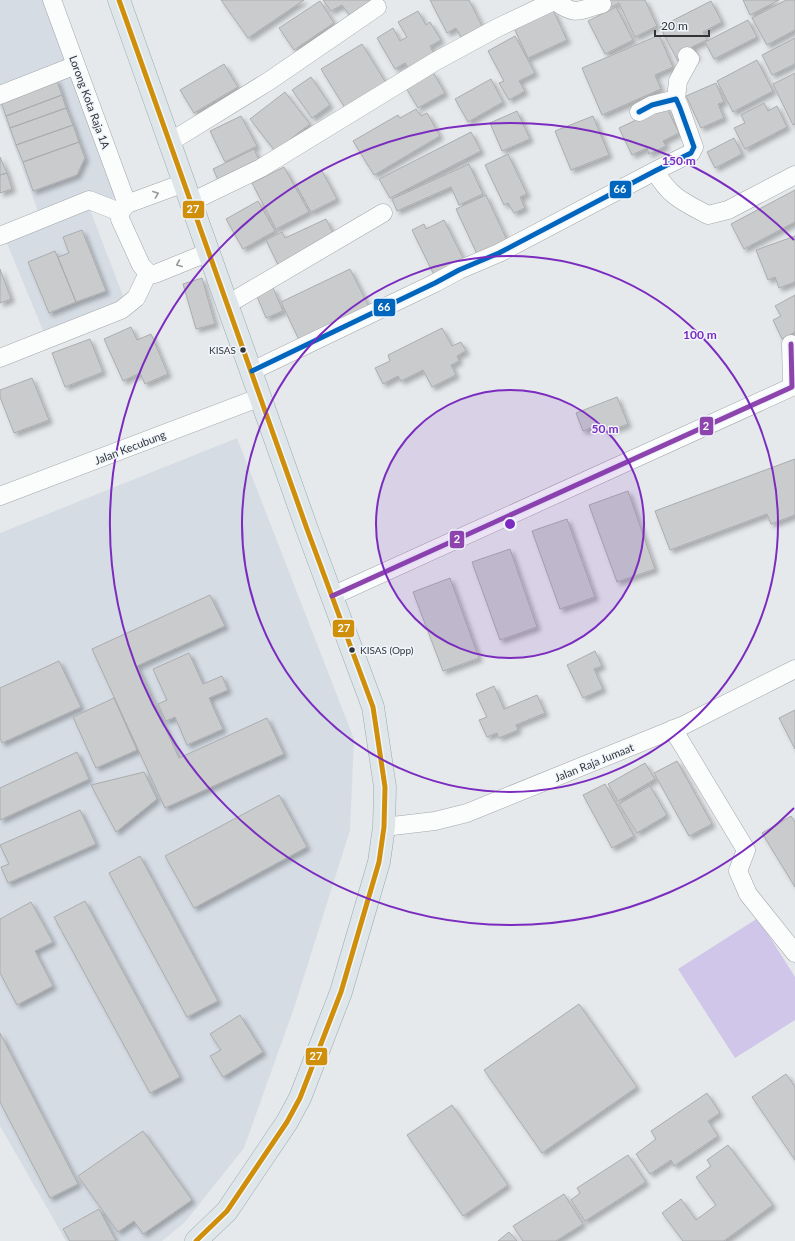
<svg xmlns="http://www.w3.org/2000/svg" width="795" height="1241" font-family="Lato,sans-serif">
	<defs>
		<filter id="shadow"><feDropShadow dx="3.5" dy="3.5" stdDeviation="2" flood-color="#0004"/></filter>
	</defs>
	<rect width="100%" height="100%" fill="#e6e9ec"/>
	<!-- built -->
	<path fill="#d5dce4" d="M0 0H44L117 197 89 207 125 301 44 333 6 241 43 225 0 107Z
		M237 438 354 739 350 830 295 1005 244 1148 185 1222 162 1241H66L0 1126V533Z"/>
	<!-- green -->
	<path fill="#cfc6ea" d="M758 918 795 977V1020L735 1058 678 969Z"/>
	<!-- building -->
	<path fill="#c9cbcd" stroke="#abacae" filter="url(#shadow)" d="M221 0H304L248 38Z
		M323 0H374L350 16 342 5 331 11Z
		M430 0H469L482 26 461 37 456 28 447 33Z
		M605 0H645L657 26 635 37 619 3 609 8Z
		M743 0H779L750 15Z
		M786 0H795V30L767 45 752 18Z
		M320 1 334 23 294 50 279 28Z
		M711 1 722 22 703 32 707 40 692 47 697 56 680 65 660 27Z
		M616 7 633 40 605 54 588 21Z
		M553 10 567 40 528 58 514 28Z
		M418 11 426 25 430 22 441 40 430 46 434 54 409 69 405 63 395 69 377 38 393 28 400 41 407 37 398 22Z
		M748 20 757 37 714 59 705 42Z
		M659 35 673 67 655 75 661 89 602 115 582 68Z
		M515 36 535 73 519 81 525 91 509 100 499 83 504 81 488 51Z
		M795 38V64L772 75 762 55Z
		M362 44 386 83 345 108 321 69Z
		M757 60 773 91 733 112 717 81Z
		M224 64 238 87 194 113 180 90Z
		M433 72 445 93 418 108 406 88Z
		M795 73V124L793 125 773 84Z
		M311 77 330 105 312 118 292 90Z
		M56 79 62 95 6 116 0 99Z
		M491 79 503 102 468 122 455 99Z
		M716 83 724 102 718 104 724 118 701 128 686 96Z
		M285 92 310 124 275 151 250 119Z
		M62 95 66 108 10 128 6 116Z
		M764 103 768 111 777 106 787 127 745 149 734 128 745 123 741 115Z
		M666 106 679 133 663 141 666 146 649 154 647 148 632 155 619 128Z
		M66 108 73 125 16 145 10 128Z
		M416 109 421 116 427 113 440 136 374 175 353 141 398 115 400 118Z
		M517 111 530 139 502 151 490 123Z
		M241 116 257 146 225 162 210 131Z
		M593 116 609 155 571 170 555 131Z
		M73 125 79 142 23 162 16 145Z
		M471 132 481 151 390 198 379 179Z
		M734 138 742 154 715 168 707 152Z
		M79 142 85 158 77 175 33 191 23 162Z
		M254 149 261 164 220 184 213 169Z
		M508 154 527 194 520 197 525 208 514 213 508 203 504 205 485 165Z
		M0 157 7 173 0 175Z
		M469 164 483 194 459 205 451 187 397 211 392 199Z
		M284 167 309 212 276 229 252 183Z
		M322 171 337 199 311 212 296 185Z
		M7 173 12 189 0 193V175Z
		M795 190V222L744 249 731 224Z
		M486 195 507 240 477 254 456 209Z
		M258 201 275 231 243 249 226 219Z
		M326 219 335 237 280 269 266 240 282 232 285 238Z
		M444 220 465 262 435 277 412 230 424 224 426 229Z
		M82 230 106 291 76 302 58 257 69 253 63 237Z
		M795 236V282L779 288 775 277 768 280 756 250Z
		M55 251 76 302 49 313 28 262Z
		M0 269 11 299 0 303Z
		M350 269 371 311 301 344 281 302Z
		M202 278 215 324 196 329 183 284Z
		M273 288 283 311 266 318 256 294Z
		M795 295V332L782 339 773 320 781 316 775 306Z
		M131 327 137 340 151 334 168 374 145 384 140 373 123 381 104 339Z
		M442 328 452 346 461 342 466 351 457 356 459 361 451 365 456 375 432 387 423 370 401 381 398 376 383 384 375 368 390 361 388 355Z
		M90 339 103 372 65 387 52 353Z
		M32 378 49 420 14 433 0 397V390Z
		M617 397 628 424 607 432 603 423 583 431 576 413Z
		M795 459V515L771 524 767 514 670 550 655 511Z
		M628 491 655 569 617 582 589 505Z
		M567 519 595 597 560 609 532 531Z
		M510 549 537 627 500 640 472 562Z
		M450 578 479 658 443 671 413 592Z
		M210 595 225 626 137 666 179 758 267 718 284 754 165 808 92 649Z
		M595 651 602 666 594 669 603 689 583 698 567 665Z
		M189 653 203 684 222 676 228 690 209 698 223 729 187 745 175 717 166 721 158 704 167 700 153 669Z
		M59 661 81 707 2 743 0 738V688Z
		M494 686 504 709 537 695 545 713 516 725 518 730 499 738 497 733 487 737 479 720 487 717 476 694Z
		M114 698 137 750 96 768 73 717Z
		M795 710V749L779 718Z
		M77 752 89 779 0 820V788Z
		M677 761 712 824 689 836 654 773Z
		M645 763 655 779 618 801 608 784Z
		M144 772 157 799 116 832 91 785Z
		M605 784 634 836 612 848 583 795Z
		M650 786 667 815 637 833 619 804Z
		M279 795 307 847 194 908 165 856Z
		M80 810 96 844 8 883 1 867 9 864 0 845Z
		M791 816 795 822V887L762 833Z
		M140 856 218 1001 187 1017 109 873Z
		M85 901 180 1077 150 1093 54 917Z
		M31 902 53 942 35 951 53 986 17 1005 0 973V919Z
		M579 1004 637 1087 542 1153 484 1070Z
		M240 1015 263 1052 223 1077 210 1056 221 1050 210 1034Z
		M0 1033 78 1184 50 1198 0 1102Z
		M786 1074 795 1087V1160L752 1097Z
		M707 1093 720 1113 708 1121 718 1136 674 1166 671 1160 650 1174 636 1154 656 1139 651 1131Z
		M452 1105 508 1185 463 1216 407 1135Z
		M143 1131 192 1200 143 1234 134 1221 118 1232 78 1176Z
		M728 1145 773 1205 724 1241H683L662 1213 681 1199 696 1220 716 1205 696 1177 711 1166 707 1160Z
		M628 1155 646 1182 585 1221 571 1200 580 1193 577 1188Z
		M564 1194 583 1224 556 1241H523L513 1226Z
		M99 1209 116 1241H70L63 1229Z
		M509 1232 517 1241H498Z"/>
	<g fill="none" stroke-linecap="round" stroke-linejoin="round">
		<defs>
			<path id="minor" d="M52 0 127 204
				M555 1C577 17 578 10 602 4
				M0 95 76 65
				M676 99 678 81 690 59 687 56
				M170 142 269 81 377 7
				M655 171C669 196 683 202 708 215L728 210 795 175
				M191 202 261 168 436 61 497 28 556 0
				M120 212V219L141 265 148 273 155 274 209 252
				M120 212 127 204 184 183
				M0 236 89 200 120 212
				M228 304 383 213
				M0 358 121 310 136 298 148 273
				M252 371 435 283 459 270 499 253 655 171 691 153 694 147 680 108 676 99 652 105 639 112
				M0 496 261 397
				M332 596 792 387 791 344
				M673 729 746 850 738 871 748 894 795 953
				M384 827 435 821 467 813 684 725 795 669"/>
			<path id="major" d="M119 0 307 529 373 707 385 787 384 827 379 862 341 992 300 1098 287 1122 227 1211 196 1241"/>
		</defs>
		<!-- minor casing -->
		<use href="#minor" stroke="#a3a5a8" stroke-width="19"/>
		<!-- major casing -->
		<use href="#major" stroke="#9aa9ae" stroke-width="23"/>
		<!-- minor -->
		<use href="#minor" stroke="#fbfcfc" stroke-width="18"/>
		<!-- major -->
		<use href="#major" stroke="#dee6e9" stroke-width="22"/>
		<defs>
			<path id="bus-1" d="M119 0 307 529 373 707 385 787 384 827 379 862 341 992 300 1098 287 1122 227 1211 196 1241"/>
			<path id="bus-2" d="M252 371 435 283 459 270 499 253 655 171 691 153 694 147 680 108 676 99 652 105 639 112"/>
			<path id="bus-3" d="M332 596 792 387 791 344"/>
		</defs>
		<!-- bus-1 casing -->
		<use href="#bus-1" stroke="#f0f6fc" stroke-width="8"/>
		<!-- bus-2 casing -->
		<use href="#bus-2" stroke="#f0f6fc" stroke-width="8"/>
		<!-- bus-3 casing -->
		<use href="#bus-3" stroke="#f0f6fc" stroke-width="8"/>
		<!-- bus-1 -->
		<use href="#bus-1" stroke="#d08f0b" stroke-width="5"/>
		<!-- bus-2 -->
		<use href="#bus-2" stroke="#0065bd" stroke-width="5"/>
		<!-- bus-3 -->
		<use href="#bus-3" stroke="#8e44ad" stroke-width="5"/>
	</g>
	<!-- one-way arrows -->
	<defs><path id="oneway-chevron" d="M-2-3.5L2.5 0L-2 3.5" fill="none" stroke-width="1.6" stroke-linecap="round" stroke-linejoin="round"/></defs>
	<g stroke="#96989a">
		<use href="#oneway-chevron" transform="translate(156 194) rotate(-20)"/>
		<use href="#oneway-chevron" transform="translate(179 264) rotate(157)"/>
	</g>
	<!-- distance rings -->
	<circle cx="510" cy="524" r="134" fill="#7b2cbf" fill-opacity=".12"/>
	<g fill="none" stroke="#7b2cbf" stroke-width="2">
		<circle cx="510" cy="524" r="134"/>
		<circle cx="510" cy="524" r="268"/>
		<path d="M794 808A401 401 0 1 1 794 240"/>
	</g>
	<!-- markers -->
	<g fill="#323437" stroke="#f0f6fc" stroke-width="1.5">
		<circle cx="243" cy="350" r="3.5"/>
		<circle cx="352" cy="650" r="3.5"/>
	</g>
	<g text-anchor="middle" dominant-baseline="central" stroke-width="3" stroke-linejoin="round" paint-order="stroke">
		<!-- bus labels -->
		<g font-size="10" fill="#323437" stroke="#f0f6fc" text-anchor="end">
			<text x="236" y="350">KISAS</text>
			<text x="360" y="650" text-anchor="start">KISAS (Opp)</text>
		</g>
		<!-- street labels -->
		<g font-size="11" fill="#323437" stroke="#f0f6fc">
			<text transform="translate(90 102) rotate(70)">Lorong Kota Raja 1A</text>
			<text transform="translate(130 447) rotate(-21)">Jalan Kecubung</text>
			<text transform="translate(594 762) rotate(-22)">Jalan Raja Jumaat</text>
		</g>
	</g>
	<circle cx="510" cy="524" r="6" fill="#7b2cbf" stroke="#f0f6fc" stroke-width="2"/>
	<g font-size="12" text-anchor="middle" font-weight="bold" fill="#7b2cbf" stroke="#f0f6fc" stroke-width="3" stroke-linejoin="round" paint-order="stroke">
		<text x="679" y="165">150 m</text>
		<text x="700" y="339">100 m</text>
		<text x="605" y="433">50 m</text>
	</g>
	<g stroke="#f0f6fc" stroke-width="1.5">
		<rect x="609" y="180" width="23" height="19" rx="4" fill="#0065bd"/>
		<rect x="182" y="200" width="23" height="19" rx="4" fill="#d08f0b"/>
		<rect x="373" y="298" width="23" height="19" rx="4" fill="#0065bd"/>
		<rect x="699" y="416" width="15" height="20" rx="4" fill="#8e44ad"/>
		<rect x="449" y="530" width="16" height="19" rx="4" fill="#8e44ad"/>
		<rect x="332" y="619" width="23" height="19" rx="4" fill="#d08f0b"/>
		<rect x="305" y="1047" width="23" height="19" rx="4" fill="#d08f0b"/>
	</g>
	<g font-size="11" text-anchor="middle" font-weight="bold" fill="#fff">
		<text x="620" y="193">66</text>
		<text x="193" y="213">27</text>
		<text x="384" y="311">66</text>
		<text x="706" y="430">2</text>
		<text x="457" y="543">2</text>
		<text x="344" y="632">27</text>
		<text x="316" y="1060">27</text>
	</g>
	<!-- scale -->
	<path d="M655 30v6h54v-6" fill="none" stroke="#323437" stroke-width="2"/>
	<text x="661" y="30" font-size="12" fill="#323437" stroke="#f0f6fc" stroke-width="3" paint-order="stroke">20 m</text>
</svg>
